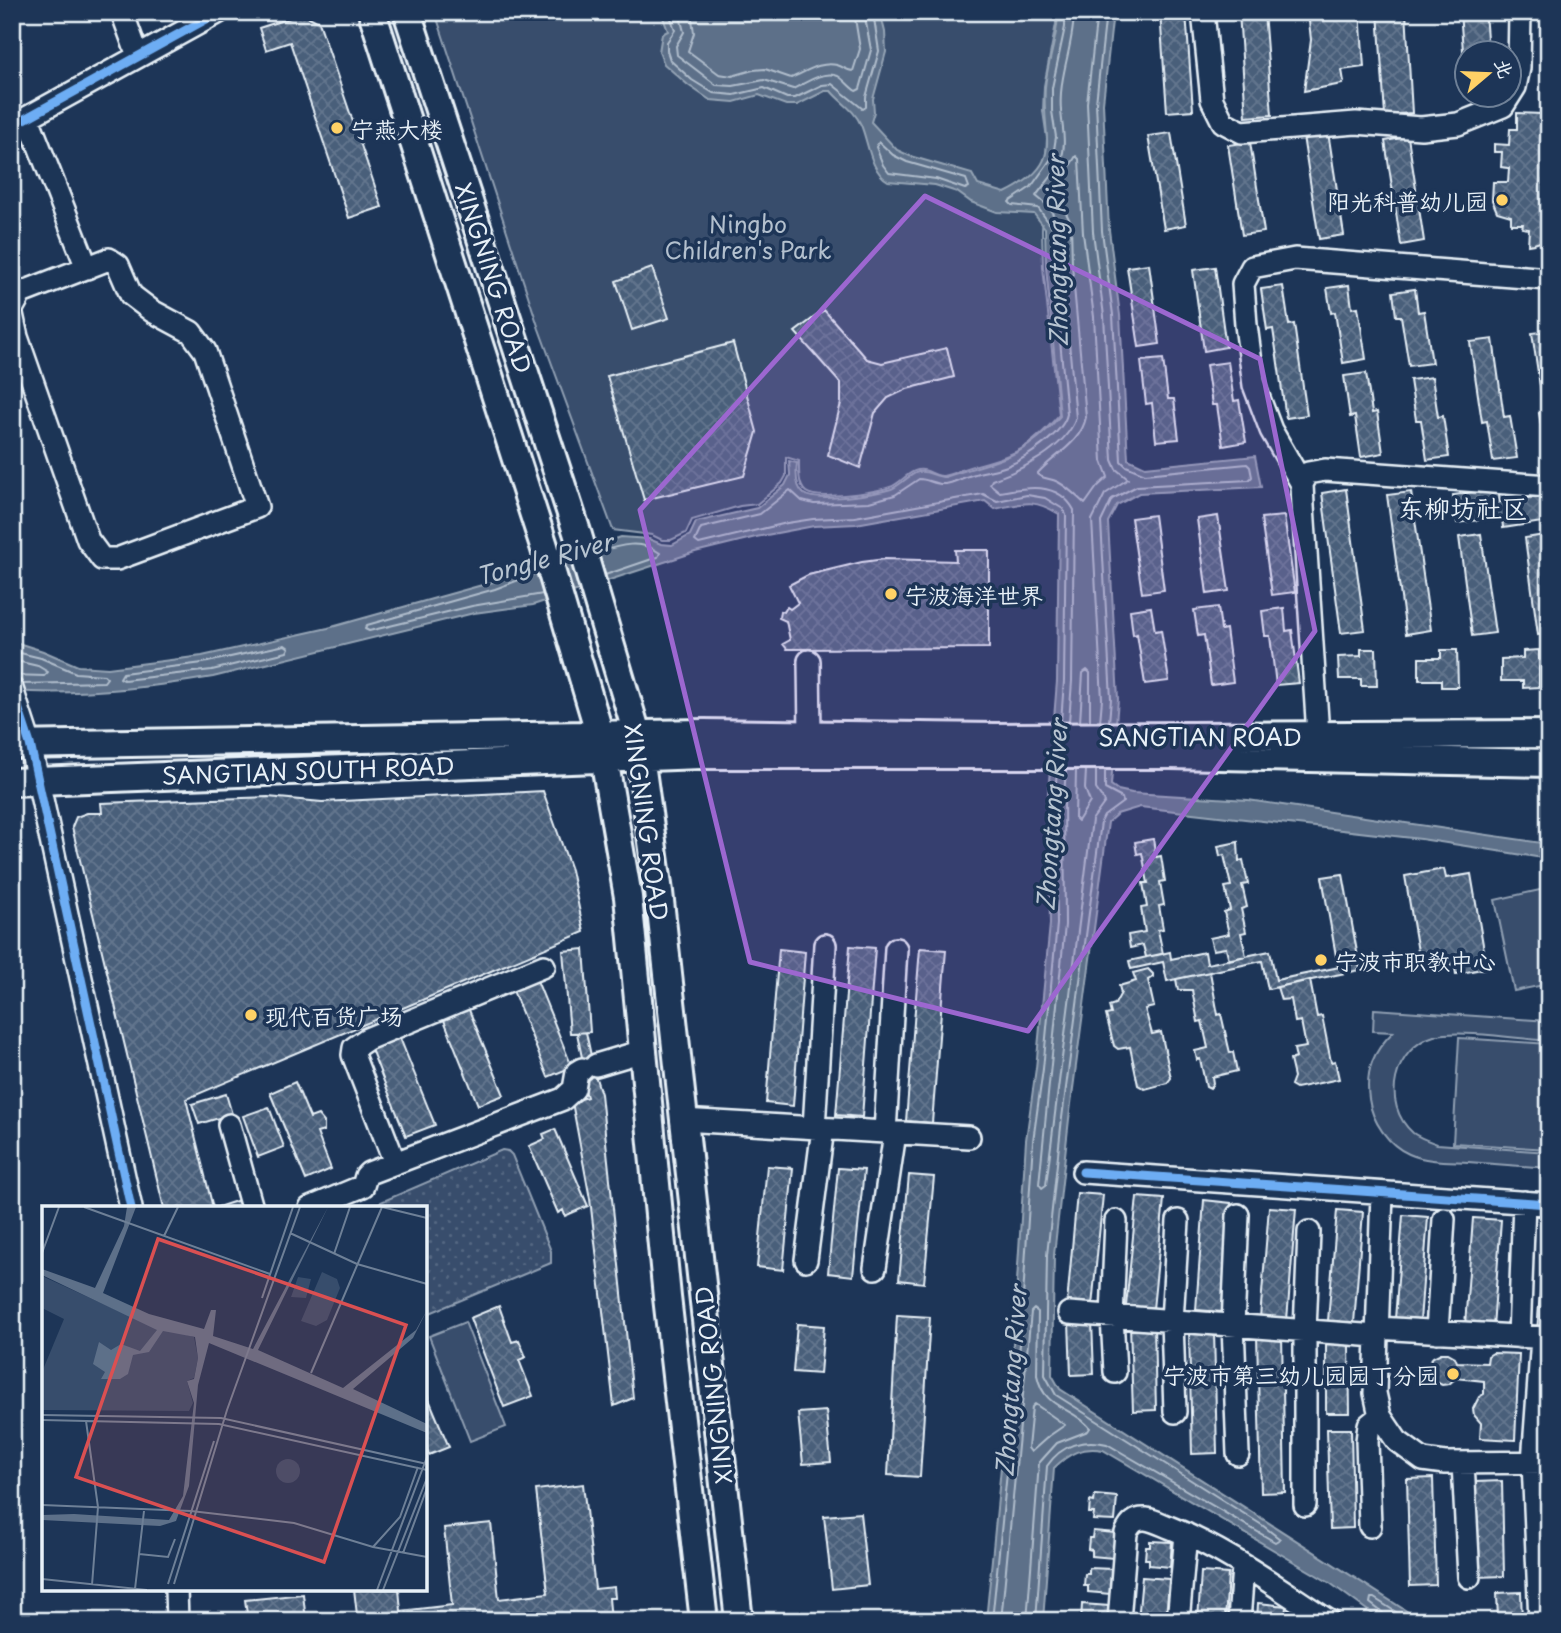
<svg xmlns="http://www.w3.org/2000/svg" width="1561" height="1633" font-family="'Playpen Sans','LXGW WenKai TC',sans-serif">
	<defs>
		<pattern id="grass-dots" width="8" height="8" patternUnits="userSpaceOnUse" patternTransform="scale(1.75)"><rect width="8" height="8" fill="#374d6c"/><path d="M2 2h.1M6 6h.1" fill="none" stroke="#546782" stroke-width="1.8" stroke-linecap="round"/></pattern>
		<pattern id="building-cross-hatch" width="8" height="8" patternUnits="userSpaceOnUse" patternTransform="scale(1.75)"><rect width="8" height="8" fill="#495e7a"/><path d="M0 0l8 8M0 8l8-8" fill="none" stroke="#63768e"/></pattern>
	</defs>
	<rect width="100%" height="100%" fill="#1d3557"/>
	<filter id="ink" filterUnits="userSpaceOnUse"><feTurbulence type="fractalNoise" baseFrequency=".0143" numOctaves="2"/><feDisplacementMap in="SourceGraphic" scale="14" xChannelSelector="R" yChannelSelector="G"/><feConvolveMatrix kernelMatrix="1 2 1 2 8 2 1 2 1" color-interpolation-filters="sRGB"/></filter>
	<g filter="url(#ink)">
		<!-- grass -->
		<path fill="url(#grass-dots)" stroke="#909fb2" stroke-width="2" d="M502 1150 508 1151 512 1155 551 1251V1263L425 1315V1208H377L381 1202Z"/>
		<!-- green -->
		<path fill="#374d6c" stroke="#909fb2" stroke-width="2" d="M435 12H1056V24L1044 86 1043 111 1047 138 1042 230 1043 267 1059 415C1029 449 1016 455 973 466 963 468 953 475 943 476 934 477 928 468 918 470 907 472 900 484 890 487 876 492 817 501 806 492 798 486 799 470 799 461L786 457V476L782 483 757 504 740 506 692 520 686 533 671 540H662L652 535 613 530 539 329Z
			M1549 888V984L1514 991 1495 900Z
			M1374 1009 1549 1021V1041C1522 1039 1457 1029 1434 1036 1394 1048 1380 1104 1413 1133 1420 1138 1429 1141 1437 1144L1549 1152V1168C1522 1166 1495 1164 1468 1162 1448 1161 1427 1162 1409 1154 1388 1145 1372 1121 1369 1099 1365 1070 1373 1052 1393 1032L1373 1031Z
			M1459 1038 1549 1044V1149L1453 1143Z
			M465 1322 506 1427 470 1441 429 1336Z"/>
		<!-- water -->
		<path fill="#5d7089" stroke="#95a4b5" stroke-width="2" d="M661 12H880L885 32 886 52 873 99 874 112 871 122 897 150 910 156 972 174 978 185 1005 193C1067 162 1041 140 1045 87 1047 62 1058 38 1058 12H1113L1103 103 1109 230 1120 315 1128 459 1145 467 1255 456 1261 487 1139 493 1117 505 1108 522 1118 699 1111 785 1118 790 1132 793 1248 800 1549 844V859L1421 839 1140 807 1117 814 1108 822 1069 1119 1054 1255 1052 1375 1060 1389 1422 1621H1382L1330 1583 1103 1450C1083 1446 1069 1453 1054 1468L1043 1621H986L1013 1344 1026 1140 1036 1068 1050 924 1048 794 1057 681 1059 514C1033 498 1024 503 995 509L985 501 856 524 814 526 756 537 695 552 533 605 474 613 213 677C148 688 79 696 12 691V644L18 643 43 651 78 666 108 668 202 656 328 628 493 582 621 537 649 539 661 544 672 545 690 535 696 522 757 508 785 485 790 475 789 461 797 463C796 472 795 487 804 494 817 503 875 494 891 489 901 485 908 475 918 472 928 470 935 477 945 477 997 459 1021 461 1060 416L1046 267 1045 228 1034 214 997 212 971 202 957 192 935 185 888 181C870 171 868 141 861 125 854 109 841 103 831 91H825L797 105H786L759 95 734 102 710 100 688 85 664 64 659 52 662 34 668 31Z"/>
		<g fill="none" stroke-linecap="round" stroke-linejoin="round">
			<!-- shore -->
			<path stroke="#b0bdcc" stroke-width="2" d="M669 12 675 30 667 42V51L670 60 692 80 713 93 734 95 764 88 787 98H795L822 85 832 84 863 109 866 107V97L879 51 873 12
				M679 12 684 32 676 46 677 55 716 85 733 86 764 80 793 89C806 83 823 70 838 76 845 80 849 87 856 91L860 89 871 50 864 12
				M691 12 694 33 688 51 719 74 732 76 753 70 765 69 791 78C806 72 820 61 837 65 844 67 847 71 853 71L860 49 854 12
				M1097 12 1087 103 1093 232 1104 316 1112 460 1116 469 1128 479 1105 494 1092 520 1102 699 1100 722
				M1106 12 1096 103 1102 231 1113 315 1121 461 1126 466 1145 474 1247 464 1250 467 1252 477 1249 480 1137 486 1112 499 1101 522 1111 699 1109 722
				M879 142 893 155 907 162 966 179 969 187 965 189 936 179 889 173 883 165 876 147Z
				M1076 156 1079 159 1083 233 1094 317 1102 461 1108 477 1097 487 1085 504C1077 497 1069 488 1058 482 1050 478 1042 479 1037 474 1052 456 1081 444 1086 417L1072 265 1071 223 1066 213 1052 194Z
				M599 552C620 545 641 539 660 553L658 557 605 575
				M537 573 495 589 367 625 365 629 369 631 472 606 543 594
				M285 645 289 648 287 652 212 670 124 680 120 678 123 673 203 663Z
				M12 651 41 658 76 673 104 675 107 678 104 682 23 684
				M12 660 38 666 48 672 44 676 12 675
				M1061 722 1064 681 1066 515 1063 509 1045 498 1027 495 997 501 983 494 855 517 813 519 787 523 699 544 695 541 701 528 760 514 790 490 802 501 814 504 869 502 895 495 919 479C928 479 935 485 945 484 955 483 965 476 975 474 986 471 996 470 1007 466 1025 459 1063 434 1067 414L1053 266 1052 227 1038 208 1012 205 1009 202 1031 187 1053 156 1056 137 1052 111V88L1065 27V12
				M1069 722 1072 681 1074 510C1058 481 1026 487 1000 492L990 484 992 480C1020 471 1065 449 1076 418L1062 266 1060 225 1047 205 1036 196C1044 184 1056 174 1061 160 1067 143 1062 127 1061 110 1058 77 1074 45 1074 12
				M1080 722 1083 673 1087 670 1090 673V722
				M1066 770 1064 795 1065 925 1039 1184 1042 1188 1046 1185 1092 820 1105 802 1096 789V770
				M1076 770 1075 818 1078 821 1090 802 1085 789 1086 770
				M1035 1404 1065 1425 1049 1436 1031 1452 1028 1448 1032 1407Z
				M992 1621 1020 1344 1033 1141 1043 1069 1057 924 1055 794 1057 770
				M1001 1621 1031 1312 1034 1309 1038 1312 1037 1375C1044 1410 1072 1406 1090 1428L1088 1431 1057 1443 1039 1463 1027 1621
				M1036 1621 1047 1466C1061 1445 1083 1438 1107 1444L1275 1542 1280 1539 1262 1525 1056 1395 1045 1375 1047 1255 1062 1118 1101 822 1104 816 1123 802 1122 798 1105 789V770
				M1385 1621 1383 1613 1370 1603 1371 1598H1374L1410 1621"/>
		</g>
		<!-- building -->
		<path fill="url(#building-cross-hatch)" stroke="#e8f1f8" stroke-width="2" d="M299 12 319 22 382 207 349 218 290 42 266 50 259 28 290 18 288 14Z
			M1160 12H1186L1193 110 1167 112Z
			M1239 12H1264L1272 115 1246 117Z
			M1360 12 1364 67 1342 70 1344 82 1342 84 1304 91 1311 40 1308 12Z
			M1378 12H1406L1412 113 1385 115Z
			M1460 12H1485L1488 52H1466V89Z
			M1517 113 1542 114V123H1549V239L1534 244 1528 245 1529 229 1522 228 1523 224H1511V216L1497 212 1492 200 1493 182H1508L1509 168 1501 167 1502 152H1494V144L1509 145 1510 129H1517Z
			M1328 132 1344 235 1319 239 1303 136Z
			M1171 133 1186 225 1164 229 1148 136Z
			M1408 137 1424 241 1401 245 1385 141Z
			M1250 142 1264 232 1242 235 1228 145Z
			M1149 264 1160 344 1139 347 1127 267Z
			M1215 267 1226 347 1204 351 1193 270Z
			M652 268 669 318 632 330 616 281Z
			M1349 285 1352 308 1358 307 1366 359 1343 363 1335 312 1331 313 1327 288Z
			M1283 286 1289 325 1294 324 1307 415 1286 418 1273 329 1267 330 1261 289Z
			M1415 289 1418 312 1424 311 1432 363 1409 366 1401 316H1396L1393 292Z
			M824 310 867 359 882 363 947 348 954 377 907 389 888 398 875 413 860 468 828 455 841 403V384L795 332Z
			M1549 331V460L1547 461 1539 413 1544 412 1532 333Z
			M1493 339 1504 417 1510 416 1517 458 1493 461 1487 421 1482 422 1470 342Z
			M733 343 757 432 744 476 644 500 607 376Z
			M1163 359 1168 399H1174L1179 439 1156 441 1152 403 1146 404 1141 361Z
			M1228 362 1234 401 1239 400 1246 442 1223 446 1217 405H1212L1206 365Z
			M1366 373 1372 413 1377 412 1383 453 1361 457 1355 416 1350 417 1344 376Z
			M1432 377 1438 417 1443 416 1449 457 1427 460 1421 420H1416L1410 380Z
			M1346 489 1365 630 1341 633 1322 493Z
			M1498 489 1500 502 1549 495V521L1503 528 1502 517 1457 523 1453 495Z
			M1411 492 1431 630 1406 634 1387 495Z
			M1154 515 1164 590 1142 593 1131 518Z
			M1218 516 1229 591 1207 594 1197 519Z
			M1284 516 1295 592 1272 595 1261 518Z
			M1481 534 1495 633 1472 636 1459 537Z
			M1545 535 1549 564V633L1538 635 1525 538Z
			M955 550H989V648L787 649 783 644 790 640 786 621 779 618 780 611 784 612 787 607 790 609 798 603 789 585 808 575 862 562 885 559 956 561Z
			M1151 607 1155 631 1161 630 1169 681 1145 684 1137 634 1133 635 1130 610Z
			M1218 607 1221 630 1226 629 1233 682 1211 685 1204 635 1198 636 1194 610Z
			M1284 608 1286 631 1292 630 1299 683 1276 685 1270 636H1265L1262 611Z
			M1361 649H1376L1377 686H1361V679H1339L1338 657 1361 656Z
			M1441 650H1457L1458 687H1441V680H1419V658H1441Z
			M1539 650V687L1523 688V681H1501V659L1523 658V651Z
			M543 791 571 870 584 932 186 1099 213 1208H164L72 827 76 817 87 813H102L101 803 268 797 322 802Z
			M1153 839 1156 857 1161 856 1165 881 1160 882 1164 905 1159 906 1163 929 1158 930 1163 954 1146 957 1143 945 1130 948 1128 935 1145 932 1141 908 1147 907 1143 883H1148L1142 853 1137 854 1135 842Z
			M1238 842 1239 861 1243 860 1248 884 1242 885 1247 907 1241 909 1246 932 1241 933 1246 956 1229 960 1226 948 1213 950 1210 938 1229 934 1224 912 1230 910 1225 887 1231 886 1224 855 1220 856 1218 846Z
			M1444 869 1446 878 1471 874 1487 968 1456 974 1454 964 1421 969 1405 876Z
			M1343 874 1359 963 1338 967 1322 877Z
			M850 946 875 948 862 1117 836 1115Z
			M920 948 946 950 932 1123 906 1121Z
			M584 949 590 1032 570 1033 563 951Z
			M779 949 805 952 793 1106 766 1103Z
			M1270 951 1276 980 1359 963 1360 970 1268 989 1262 961 1167 981 1163 962 1131 969 1129 961 1170 952 1171 959 1205 952 1207 964Z
			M1148 969 1153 974V977L1148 980 1154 1007 1145 1009 1152 1034 1161 1032 1171 1078 1167 1083 1145 1089 1138 1085 1130 1047 1118 1049 1114 1046 1106 1015 1111 1014 1109 1006 1115 1004 1121 993 1119 986 1136 981 1133 973Z
			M1210 972 1218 1015 1221 1014 1230 1053 1233 1052 1237 1071 1212 1077 1213 1083 1210 1089 1206 1087 1200 1059 1197 1060 1195 1051 1208 1048 1202 1021 1198 1022 1192 990H1178L1176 979Z
			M534 973 572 1067 548 1077 510 983Z
			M1310 980 1317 1017 1322 1016 1331 1062 1335 1061 1339 1079 1296 1088 1291 1085 1294 1077 1290 1060 1296 1058 1294 1049 1306 1047 1301 1021 1295 1022 1291 999 1281 1000 1277 987Z
			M467 1005 504 1095 478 1105 442 1015Z
			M586 1032 595 1075 586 1077 577 1033Z
			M400 1038 435 1125 406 1136 371 1049Z
			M595 1075 601 1094 633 1398 614 1406 590 1199 572 1102 587 1097 582 1079Z
			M295 1082 310 1118 318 1115 324 1122V1131L317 1133 331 1169 306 1180 270 1093Z
			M226 1094 232 1114 199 1124 192 1104Z
			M269 1107 284 1147 258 1157 243 1116Z
			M555 1129 588 1206 565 1216 563 1210 558 1213 529 1146 545 1139 543 1134Z
			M767 1166 793 1168 783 1270 757 1267Z
			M838 1168 864 1170 853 1276 828 1273Z
			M909 1175 934 1177 924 1283 899 1280Z
			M1077 1193 1103 1195 1092 1306 1067 1304Z
			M1137 1197 1164 1199 1153 1309 1126 1306Z
			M242 1199 245 1208H218V1207Z
			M1204 1200 1231 1203 1223 1312 1196 1310Z
			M1269 1207 1296 1209 1287 1320 1260 1318Z
			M1337 1210 1363 1212 1354 1323 1328 1321Z
			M1403 1215 1428 1217 1420 1321 1395 1319Z
			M1473 1218 1501 1220 1493 1327 1465 1325Z
			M1545 1223H1549V1333L1537 1332Z
			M499 1306 512 1342 519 1340 526 1357 519 1360 533 1396 504 1407 470 1318Z
			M897 1315 930 1317 920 1477 888 1475Z
			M1092 1321 1094 1374 1071 1375 1069 1322Z
			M797 1324 824 1326 820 1374 793 1372Z
			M1154 1325 1156 1410 1133 1411 1130 1326Z
			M1189 1331H1214L1217 1453 1192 1454Z
			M1257 1336H1282L1285 1492 1261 1493Z
			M1326 1342H1349L1350 1413H1326Z
			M1441 1353H1448L1455 1357 1457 1362 1487 1363 1488 1356 1493 1353 1519 1354 1515 1440 1480 1438 1481 1423 1474 1415 1473 1409 1479 1397 1484 1394V1381L1456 1378 1449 1384 1442 1385 1432 1380 1428 1368 1429 1362 1433 1357Z
			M425 1390 449 1447 429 1455 425 1446Z
			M1549 1390V1438L1544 1437Z
			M826 1411 831 1462 803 1464 798 1413Z
			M1327 1429H1351L1353 1528 1330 1529Z
			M1433 1478 1436 1585 1410 1586 1407 1479Z
			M1544 1480H1549V1575H1547Z
			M1502 1481 1504 1576 1477 1577 1475 1482Z
			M583 1484 595 1589 614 1587 615 1598H609L611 1621H308L357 1615 354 1589H399L401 1611 452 1605 444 1528 491 1523 499 1599 548 1593 536 1490Z
			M1095 1495 1117 1497 1115 1521 1093 1520 1094 1513H1089L1090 1501 1094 1502Z
			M860 1513 868 1585 832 1589 824 1516Z
			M1093 1531 1115 1533 1113 1558 1092 1556V1550L1088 1549 1089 1538H1092Z
			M1150 1541 1172 1542 1170 1567 1149 1565V1559H1145L1146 1547H1150Z
			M1089 1568 1112 1569 1110 1594 1088 1592V1586H1084L1085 1574H1089Z
			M1201 1572 1228 1574 1225 1621H1198Z
			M1142 1577 1169 1579 1166 1621H1138Z
			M1521 1592 1522 1621H1498L1497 1593Z
			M303 1594 306 1621H248L245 1600Z
			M1258 1603 1286 1606 1285 1621H1257Z
			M1082 1604 1109 1606 1108 1621H1081Z"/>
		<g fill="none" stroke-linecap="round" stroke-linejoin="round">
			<defs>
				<path id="minor" d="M122 12 138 56
					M1203 12 1212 100 1223 122 1242 132 1356 123 1421 128 1458 124 1503 106 1515 87 1519 68 1520 12
					M28 118 87 268
					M12 126 219 12
					M12 309 21 293 109 259 118 265 131 295 152 311 191 332 205 351 257 507 117 559H102L88 540 17 337 12 314
					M1302 484 1271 430 1254 385 1246 325 1243 284 1252 267 1295 259 1549 279
					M809 661 810 735
					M12 689 30 744 131 1208
					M1318 735 1303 506 1302 484 1308 473 1325 470 1549 486
					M596 1065 643 1051
					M682 1120 969 1137
					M229 1125 252 1208
					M814 1128 825 945
					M885 1132 896 949
					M395 1163 353 1055 354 1048 367 1039 544 966
					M1083 1172 1549 1204
					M1382 1193 1375 1393 1380 1416 1397 1441 1423 1460 1445 1463 1549 1462
					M310 1208 363 1186 366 1176 369 1173 563 1099 574 1089 577 1072 582 1069
					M806 1260 823 1128
					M875 1268 895 1133
					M1069 1313 1377 1336
					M1377 1328 1549 1338
					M1437 1332 1444 1219
					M1519 1337 1524 1202
					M1115 1372 1112 1317 1116 1221
					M1175 1412 1172 1321 1178 1221
					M1238 1454 1233 1325 1238 1215
					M1463 1463 1469 1577
					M1305 1505V1331L1309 1232
					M1370 1526 1367 1441 1369 1425 1380 1416
					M176 1589 177 1621
					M1119 1621 1126 1533C1130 1524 1135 1518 1146 1519 1154 1520 1163 1525 1171 1528 1227 1550 1278 1588 1329 1621
					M1178 1621 1186 1534
					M1239 1621 1243 1567
					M1540 1621 1533 1462 1542 1338"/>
				<path id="major" d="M372 12 544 546 600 735 628 897 667 1297 704 1621
					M407 12 577 532 637 734 659 892 739 1621
					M12 745 704 733 994 737 1549 734
					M12 782 700 755H1170L1549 763"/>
			</defs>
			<!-- minor casing -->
			<use href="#minor" stroke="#e8f1f8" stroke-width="26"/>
			<!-- major casing -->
			<use href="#major" stroke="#e8f1f8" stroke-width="32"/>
			<!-- minor -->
			<use href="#minor" stroke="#1d3557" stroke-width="21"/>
			<!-- major -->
			<use href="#major" stroke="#1d3557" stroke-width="26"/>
			<defs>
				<path id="cycleway" d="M12 126 219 12
					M12 689 30 744 131 1208
					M1083 1172 1549 1204"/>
			</defs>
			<!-- cycleway casing -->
			<use href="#cycleway" stroke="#1d3557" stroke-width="13"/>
			<!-- cycleway -->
			<use href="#cycleway" stroke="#6dadf4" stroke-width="9"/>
		</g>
	</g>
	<!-- marked area -->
	<path fill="#9c67d0" fill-opacity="0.2" stroke="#9c67d0" stroke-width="5" stroke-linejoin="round" d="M925 196 1260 359 1315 631 1028 1031 750 962 640 510Z"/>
	<!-- markers -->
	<g fill="#ffd166" stroke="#1d3557" stroke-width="2.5">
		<circle cx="337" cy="128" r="7"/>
		<circle cx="1502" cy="200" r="7"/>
		<circle cx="891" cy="594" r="7"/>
		<circle cx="1321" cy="960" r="7"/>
		<circle cx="251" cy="1015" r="7"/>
		<circle cx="1453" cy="1374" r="7"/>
	</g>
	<g text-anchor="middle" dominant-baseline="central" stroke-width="7" stroke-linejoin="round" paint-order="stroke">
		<!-- poi labels -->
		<g font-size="23" fill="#e8f1f8" stroke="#1d3557" text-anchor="start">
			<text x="351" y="128">宁燕大楼</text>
			<text x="1488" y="200" text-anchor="end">阳光科普幼儿园</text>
			<text x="905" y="594">宁波海洋世界</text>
			<text x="1335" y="960">宁波市职教中心</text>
			<text x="265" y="1015">现代百货广场</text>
			<text x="1439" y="1374" text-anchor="end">宁波市第三幼儿园园丁分园</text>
		</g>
		<!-- park labels -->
		<g font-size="23" fill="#b3c0ce" stroke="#1d3557">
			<text x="748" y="223">Ningbo<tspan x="748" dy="26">Children's Park</tspan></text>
		</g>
		<!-- street labels -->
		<g font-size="23" fill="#e8f1f8" stroke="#1d3557">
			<text transform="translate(494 278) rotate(72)">XINGNING ROAD</text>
			<text x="1200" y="736">SANGTIAN ROAD</text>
			<text transform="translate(308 770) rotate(-2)">SANGTIAN SOUTH ROAD</text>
			<text transform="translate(647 822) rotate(82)">XINGNING ROAD</text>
			<text transform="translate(713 1385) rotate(-96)">XINGNING ROAD</text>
		</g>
		<!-- water labels -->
		<g font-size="24" font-style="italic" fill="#b7c4d1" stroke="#1d3557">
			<text transform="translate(1056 251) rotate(-91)">Zhongtang River</text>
			<text transform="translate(544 558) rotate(-15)">Tongle River</text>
			<text transform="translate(1051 815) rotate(-86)">Zhongtang River</text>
			<text transform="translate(1010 1381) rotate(-86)">Zhongtang River</text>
		</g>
		<!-- quarter labels -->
		<g font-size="26" fill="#e8f1f8" stroke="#1d3557">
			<text x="1463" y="507">东柳坊社区</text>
		</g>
	</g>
	<!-- overview -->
	<g transform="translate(42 1206)">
		<rect width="385" height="385" fill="#1d3557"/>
		<path d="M234 265a12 12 0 1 1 24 0a12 12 0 1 1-24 0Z" fill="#374d6c"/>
		<path d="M280 66 295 73 298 82 285 114 274 120 259 115ZM0 70 105 118 152 131 156 152 152 172 145 175 151 197 147 205 0 204V166L22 113 0 102ZM256 71 269 73 264 92 249 91Z" fill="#374d6c"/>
		<path d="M85 1H94L61 87 107 108 162 123 169 104H174L171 130 211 143 286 1 216 144 301 182 374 124 385 104 371 132 311 183 385 218V227L167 137 156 179 147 280 134 315 118 320 0 314V309L32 308 127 314 141 290 152 197 145 175 152 173 156 152 153 131 121 125 107 146 91 149 86 168 78 173H59L63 166 51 158 57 136 69 144 79 138 98 145 115 124 0 69V63L53 82 82 20Z" fill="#5d7089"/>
		<path fill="none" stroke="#6e8097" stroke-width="2" d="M42 1 228 68M340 1 385 12M248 27 315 58 385 78M122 30 136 1M0 47 17 1M292 48 308 1M220 92 251 1M269 167 340 1M0 209 179 212 385 258M0 214 177 218 385 264M44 215 56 301 50 379M0 299 149 305 252 317 331 341 385 351M331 341 358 311 376 261M361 347 385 282M97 348 126 351 133 333M0 373 105 384M126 378 172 235M132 378 185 204 258 1M93 383 102 305M335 384 385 251M341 384 385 272"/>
		<path fill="#da5052" fill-opacity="0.15" stroke="#da5052" stroke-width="3.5" d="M116 33 364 119 282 356 34 271Z"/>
		<rect width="385" height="385" fill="none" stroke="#e8f1f8" stroke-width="3.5"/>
	</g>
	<!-- margin -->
	<rect width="1561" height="1633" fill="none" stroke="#1d3557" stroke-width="42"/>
	<rect x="21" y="21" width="1519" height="1591" fill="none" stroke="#e8f1f8" stroke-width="2.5" filter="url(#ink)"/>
	<!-- north arrow -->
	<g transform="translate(1488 74) rotate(71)"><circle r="33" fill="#1d3557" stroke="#6e8097" stroke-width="2"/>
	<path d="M0-5L12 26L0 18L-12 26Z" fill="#ffd166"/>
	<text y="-10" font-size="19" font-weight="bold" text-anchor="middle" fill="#e8f1f8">北</text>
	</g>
</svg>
